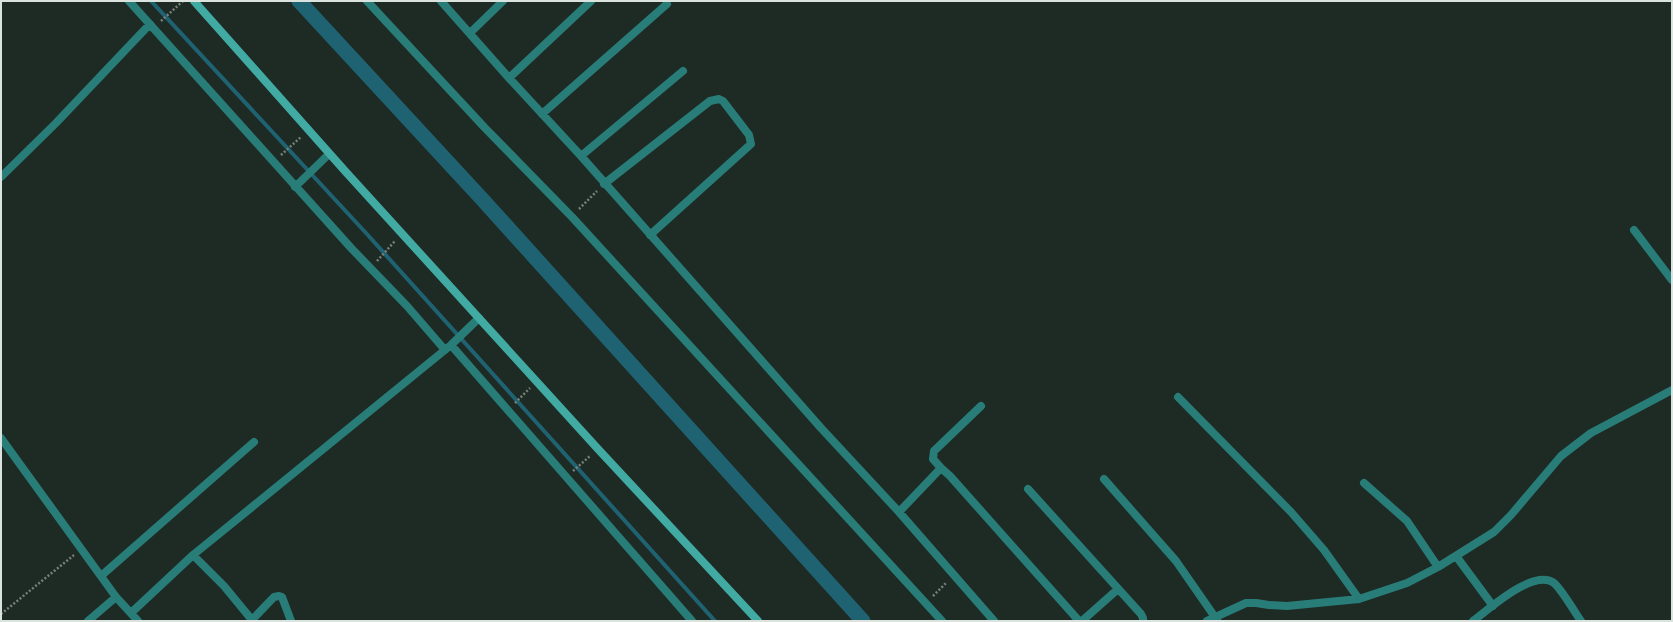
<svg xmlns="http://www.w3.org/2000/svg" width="1673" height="622" font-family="'DejaVu Sans',sans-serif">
	<rect width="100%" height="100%" fill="#1e2a24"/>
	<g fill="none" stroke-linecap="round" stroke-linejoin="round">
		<!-- stream -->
		<path stroke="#1f6372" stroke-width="4" d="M151 1 366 233 715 621"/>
		<!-- canal -->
		<path stroke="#1f6372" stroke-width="15" d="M299 1 482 199 863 621"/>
		<!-- path -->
		<path stroke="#77817c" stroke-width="2.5" stroke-dasharray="2 2" stroke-linecap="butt" d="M161 21 183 1
			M281 155 301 137
			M579 209 597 191
			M377 261 395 241
			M515 403 530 388
			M573 471 590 456
			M933 596 946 583
			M1 614 74 555"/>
		<!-- street -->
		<path stroke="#297d78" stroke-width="8" d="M129 1 352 249 407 306 445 350
			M367 1 485 128 572 217 942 621
			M441 1 509 78 581 156 821 428 899 512 994 621
			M470 33 503 1
			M509 78 591 1
			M542 114 667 4
			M581 156 683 71
			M1 177 56 123 150 24
			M604 184 710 101 719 99 723 101 749 135 751 144 650 235
			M295 187 329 154
			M1634 230 1672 280
			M451 345 479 318
			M1178 397 1291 512 1324 550 1359 599
			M1 438 116 597 138 621
			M941 468 933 459 934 451 981 406
			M1104 479 1176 561 1217 620
			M1364 483 1407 521 1438 567
			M1028 489 1141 614 1143 618V621
			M899 512 941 468 950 476 1079 621
			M193 555 224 586 252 620
			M1456 556 1493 606
			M101 576 254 442
			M131 613 193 555 451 345 692 621
			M88 621 116 597
			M251 621 274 597 279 596 282 597 291 621
			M1082 621 1118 589
			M1207 621 1246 603H1256L1269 605 1287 606 1359 599 1407 583 1438 567 1494 532 1511 515 1561 456 1591 433 1672 390
			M1473 621C1489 609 1534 568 1554 583 1562 590 1574 611 1581 621"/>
		<!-- secondary -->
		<path stroke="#41aaa3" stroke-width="8" d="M194 1 345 171 598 449 758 621"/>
	</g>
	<!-- border -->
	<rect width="1673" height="622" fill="none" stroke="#dbe3df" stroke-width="4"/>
</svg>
